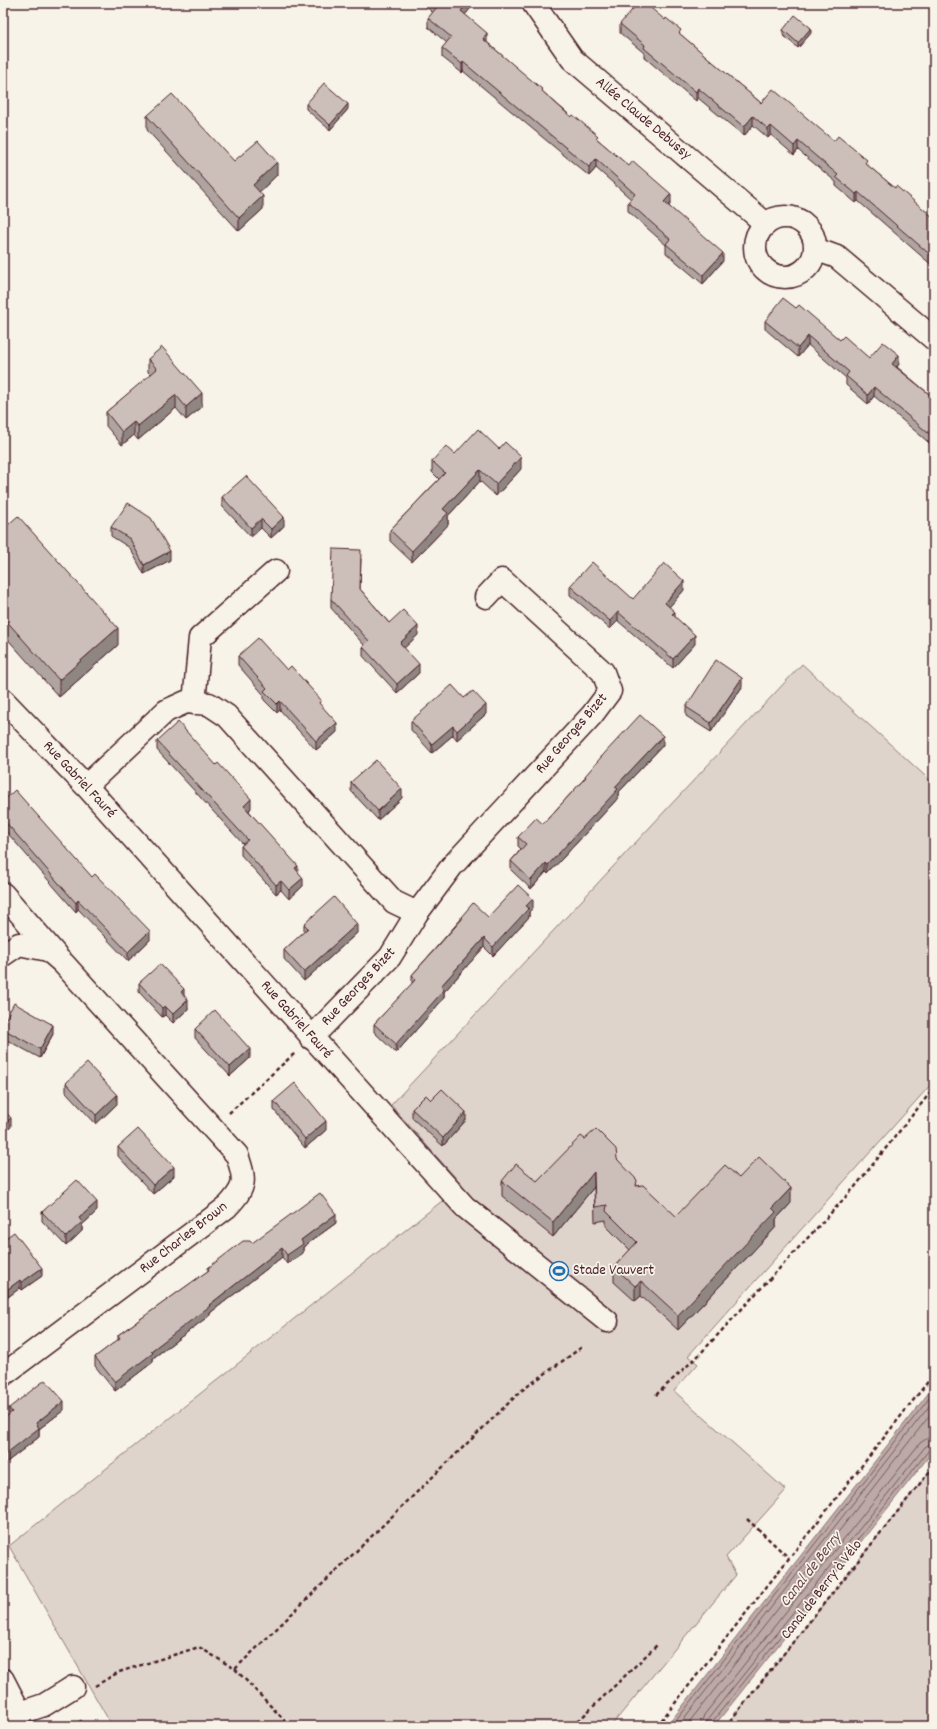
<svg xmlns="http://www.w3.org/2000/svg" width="937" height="1729" font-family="Dekko,sans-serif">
	<rect width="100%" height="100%" fill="#f7f3e8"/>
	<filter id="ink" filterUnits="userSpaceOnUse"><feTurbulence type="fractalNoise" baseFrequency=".025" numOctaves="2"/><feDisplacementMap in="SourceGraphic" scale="8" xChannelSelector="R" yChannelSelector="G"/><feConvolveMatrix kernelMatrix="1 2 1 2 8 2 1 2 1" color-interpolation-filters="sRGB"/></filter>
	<g filter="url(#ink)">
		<!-- green -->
		<path fill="#ded4cc" stroke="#947a7c" d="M802 664 934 784V1081L688 1356 698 1364 674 1391 786 1490 726 1557 736 1575 611 1726H112L9 1546 462 1185 391 1105Z
			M934 1466V1726H726Z"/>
		<!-- water -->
		<path fill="#bcaaa7" stroke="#8e7275" d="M934 1386V1450L714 1726H667Z"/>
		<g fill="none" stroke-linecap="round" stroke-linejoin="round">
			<!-- shore -->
			<path stroke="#78575d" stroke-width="1" d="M672 1726 934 1392
				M678 1726 934 1400
				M686 1726 934 1410
				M700 1726 704 1715 920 1443 926 1439 934 1437
				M706 1726 708 1719 925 1447 930 1444 934 1443
				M711 1726 712 1722 929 1450 934 1448"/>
			<defs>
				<path id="minor" d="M533 3 572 59 766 224
					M755 247a30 30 0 1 1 60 0a30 30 0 1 1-60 0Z
					M815 249 837 257 934 339
					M3 700 86 786 465 1207 607 1321
					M194 703 200 638 276 571
					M86 786 166 711 186 702 209 704 227 716 394 902 417 913
					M3 894 56 955
					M3 955 19 944 48 950 63 963 237 1155C246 1181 246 1187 227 1207L3 1375
					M311 1038 390 957 417 913 452 866 592 715 610 691 603 672 502 580 486 597
					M3 1680 20 1713
					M10 1726 20 1713 44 1705 73 1687"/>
			</defs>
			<!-- minor casing -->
			<use href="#minor" stroke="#4a1f2b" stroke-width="25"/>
			<!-- path -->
			<path stroke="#4a1f2b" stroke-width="2.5" stroke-dasharray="4 3" stroke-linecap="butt" d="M229 1113 295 1053
				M656 1395 700 1354 854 1188 934 1088
				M747 1519 789 1558
				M235 1669 290 1726
				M95 1686 119 1672 199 1647 235 1669 521 1391 582 1347
				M573 1726 657 1645
				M657 1726 934 1374
				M726 1726 934 1466"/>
			<!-- minor -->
			<use href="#minor" stroke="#f7f3e8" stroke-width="22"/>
		</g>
		<!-- wall -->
		<path fill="#afa49f" stroke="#4a1f2b" d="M422 3H474L465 15 487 42 543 92 671 203 669 206 723 261 703 284 666 253V245L628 211V202L631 199 596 168 589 176 463 71 462 73 442 57V48L447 43 428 27V18L433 13Z
			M620 24 681 35 761 103 834 141 867 165 895 188 934 218V272V267L858 201 856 203 836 186V182L798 150 794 155 771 135 768 138 753 125 744 136 698 98 696 101 644 57V53L620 33Z
			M783 30 811 33 798 48 783 35Z
			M306 104 348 109 330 130 306 109Z
			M147 116 234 161 277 175 259 192 263 209 239 231 147 130Z
			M796 308 840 340 869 358 899 364 897 367 934 398V447L874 396 868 404 846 385V378L808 345 798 357 765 329V321Z
			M148 359 202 407 186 420 176 408 138 440 134 435 122 445 106 426V412L151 375 148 372Z
			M455 454 521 469 496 496 480 481 448 516V525L412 562 390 541V530L439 479 432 472V461Z
			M222 497 284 526 271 538 261 528 251 537 222 506Z
			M111 527 170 560 144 574 130 548 111 536Z
			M3 529 118 645 59 697 3 634Z
			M361 559 360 589 389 623 418 635 404 648 419 673 397 693 363 656V647L364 645 331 608V599Z
			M570 586 633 599 684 590 669 607 675 617 695 644 673 668 618 621 610 629 570 595Z
			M238 656 287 670 337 732 316 750 280 710 277 713 264 700V695L238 665Z
			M742 687 711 732 686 716V707Z
			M464 698 486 714 457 740 453 735 432 753 411 730V721Z
			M157 741 251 808 249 811 298 872 303 886 289 899 281 890 276 894 241 855V846L243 844 157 750Z
			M663 745 618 793V798L548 874 546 872 531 889 511 870V861L521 849 518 846V837L543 824 585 778V776Z
			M351 782 402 798 378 820 351 791Z
			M3 801 92 877 150 940 128 961 78 909 76 912 3 828Z
			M533 908 529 912V917L493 956 484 947 444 992V998L396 1053 374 1032V1024L412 984V975L461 919V917H488Z
			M304 924 357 933 304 981 284 959V950L304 932Z
			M139 983 184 995 188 1009 173 1023 165 1015 162 1017 139 992Z
			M3 1024 53 1034 40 1058 3 1038Z
			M195 1029 250 1058 230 1076 195 1038Z
			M66 1083 117 1104 96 1124 66 1092Z
			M431 1100 466 1120 443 1146 412 1118V1109Z
			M274 1101 326 1130 305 1148 274 1110Z
			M585 1139 617 1159 637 1186 676 1216 739 1178 791 1203 776 1219V1227L678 1330 641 1296 635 1301 614 1282V1267L630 1250 606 1226V1220L595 1222 594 1187 553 1237 502 1196V1181H537Z
			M118 1147 174 1176 153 1194 118 1156Z
			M97 1211 82 1225V1231L66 1246 42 1221V1212Z
			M336 1223 303 1247V1253L287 1264 282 1257 210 1313V1315L153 1358V1362L115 1391 95 1366V1357L118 1340V1335L208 1271V1268L252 1243Z
			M3 1240 42 1276 22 1290 20 1288 8 1297 3 1291Z
			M9 1408 64 1410 39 1429V1437L3 1465V1419L9 1415Z"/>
		<!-- shaded-wall -->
		<path fill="#8f8682" stroke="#4a1f2b" d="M467 3H474V4L461 20V11Z
			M811 28V33L798 48V43Z
			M487 33V42L483 48V39Z
			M463 62V71L462 73V64Z
			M698 88V98L696 101V92Z
			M348 104V109L330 130V125Z
			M753 116V125L744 136V127Z
			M771 126V135L768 138V129Z
			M798 141V150L794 155V146Z
			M596 159V168L589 176V167Z
			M277 162V175L253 198V185Z
			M858 192V201L856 203V194Z
			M671 194V203L664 211V202Z
			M263 196V209L239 231V218Z
			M723 253V261L703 284V275Z
			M808 336V345L798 357V348Z
			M899 355V364L892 372V364Z
			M874 387V396L868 404V395Z
			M202 393V407L186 420V407Z
			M176 395V408L138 440V426Z
			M134 422V435L122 445V432Z
			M521 457V469L496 496V484Z
			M480 470V481L448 516V525L412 562V551L443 509Z
			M284 517V526L271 538V529Z
			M261 519V528L251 537V528Z
			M170 551V560L144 574V565Z
			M684 581V590L665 612V603Z
			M618 612V621L610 629V621Z
			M675 612V620L672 614Z
			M418 626V635L400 652V643Z
			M118 628V645L59 697V680Z
			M695 635V644L673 668V659Z
			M419 664V673L397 693V684Z
			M742 678V687L711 732V723Z
			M280 701V710L277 713V704Z
			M486 705V714L457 740V731Z
			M337 723V732L316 750V741Z
			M453 726V735L432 753V744Z
			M663 736V745L618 793V798L548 874V865L615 787Z
			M402 789V798L378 820V811Z
			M251 799V808L244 815V806Z
			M546 863V872L531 889V880Z
			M298 866V874L295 868Z
			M303 878V886L289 899V890Z
			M281 881V890L276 894V885Z
			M533 899V908L529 912V917L493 956V947L526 906Z
			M78 900V909L76 912V903Z
			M357 924V933L304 981V972Z
			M150 931V940L128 961V952Z
			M484 938V947L444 992V998L396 1053V1044L441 986Z
			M184 989V998L181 992Z
			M188 1000V1009L173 1023V1014Z
			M165 1006V1015L162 1017V1008Z
			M53 1025V1034L40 1058V1049Z
			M250 1049V1058L230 1076V1067Z
			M117 1095V1104L96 1124V1115Z
			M466 1112V1120L443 1146V1138Z
			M11 1118V1127L3 1134V1125Z
			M326 1121V1130L305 1148V1139Z
			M174 1167V1176L153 1194V1185Z
			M594 1172V1187L553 1237V1222Z
			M791 1188V1203L776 1219V1227L678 1330V1315L772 1208Z
			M97 1202V1211L82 1225V1231L66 1246V1237L79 1218Z
			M336 1214V1223L303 1247V1253L287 1264V1255L301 1240Z
			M282 1248V1257L210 1313V1315L153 1358V1362L115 1391V1382L151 1351 209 1305Z
			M42 1268V1276L22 1290V1282Z
			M20 1280V1288L8 1297V1289Z
			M641 1281V1296L635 1301V1286Z
			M64 1401V1410L39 1429V1437L3 1465V1456L36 1423Z"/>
		<!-- building -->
		<path fill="#ccbfb9" stroke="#4a1f2b" d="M432 3H467L461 11 487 33 483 39 543 90 542 91 571 117 573 115 598 136 596 138 629 166 633 161 671 194 664 202 723 253 703 275 666 244 670 239 628 202 635 194 596 159 589 167 463 62 462 64 442 48 451 37 428 18 437 7Z
			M638 3H645L665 20 666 18 681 30 679 33 761 103 773 89 834 141 838 136 867 160 865 163 895 188 896 186 934 218V258L858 192 856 194 836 177 838 175 798 141 794 146 771 126 768 129 753 116 744 127 698 88 696 92 644 48 645 45 620 24Z
			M795 15 811 28 798 43 783 30Z
			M324 83 348 104 330 125 306 104Z
			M172 94 234 161 258 141 277 162 253 185 263 196 239 218 147 116Z
			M783 298 796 308 799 305 840 340 844 336 869 358 883 342 899 355 892 364 934 398V438L874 387 868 395 846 376 849 372 808 336 798 348 765 321Z
			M162 347 202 393 186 407 176 395 138 426 134 422 122 432 106 412 157 369 148 359Z
			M478 429 499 449 505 442 521 457 496 484 480 470 443 509 448 513 412 551 390 530 445 473 432 461 446 446 455 454Z
			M246 476 284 517 271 529 261 519 251 528 222 497Z
			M128 503 151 518 170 551 144 565 130 539 111 527Z
			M18 516 118 628 59 680 3 617V529Z
			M333 549 361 550 360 589 389 623 403 610 418 626 400 643 419 664 397 684 363 647 369 641 331 599Z
			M592 562 633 599 664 563 684 581 665 603 675 612 672 614 695 635 673 659 618 612 610 621 570 586Z
			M258 638 287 670 291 666 321 700 319 703 337 723 316 741 280 701 277 704 264 691 267 688 238 656Z
			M716 660 742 678 711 723 686 707Z
			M452 685 464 698 473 691 486 705 457 731 453 726 432 744 411 721Z
			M640 715 663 736 615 787 618 789 548 865 546 863 531 880 511 861 526 844 518 837 536 818 543 824 586 777 585 776 603 755Z
			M178 722 216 765 218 763 251 799 244 806 298 866 295 868 303 878 289 890 281 881 276 885 241 846 248 840 157 741Z
			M376 760 402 789 378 811 351 782Z
			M15 790 92 877 95 874 150 931 128 952 78 900 76 903 3 819V801Z
			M518 885 533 899 526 906 529 908 493 947 484 938 441 986 444 990 396 1044 374 1024 416 979 412 975 463 918 461 917 473 903 488 917Z
			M334 897 357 924 304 972 284 950 308 928 304 924Z
			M160 964 184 989 181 992 188 1000 173 1014 165 1006 162 1008 139 983Z
			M14 1003 53 1025 40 1049 3 1029V1024Z
			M215 1010 250 1049 230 1067 195 1029Z
			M87 1063 117 1095 96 1115 66 1083Z
			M295 1083 326 1121 305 1139 274 1101Z
			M442 1089 466 1112 443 1138 412 1109 426 1095 431 1100Z
			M3 1109 11 1118 3 1125Z
			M138 1129 174 1167 153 1185 118 1147Z
			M596 1129 616 1149 617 1159 637 1180 636 1186 643 1185 676 1216 725 1165 739 1178 759 1157 791 1188 772 1208 776 1212 678 1315 641 1281 635 1286 614 1267 637 1242 606 1211 607 1205 595 1207 594 1172 553 1222 502 1181 516 1164 537 1181 581 1136 585 1139Z
			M77 1180 97 1202 79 1218 82 1222 66 1237 42 1212Z
			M320 1193 336 1214 301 1240 303 1244 287 1255 282 1248 209 1305 210 1306 151 1351 153 1353 115 1382 95 1357 120 1338 118 1335 209 1270 208 1268 243 1241H250L252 1243Z
			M14 1232 42 1268 22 1282 20 1280 8 1289 3 1283V1257L7 1254 3 1248V1240Z
			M45 1380 64 1401 36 1423 39 1428 3 1456V1419L12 1412 9 1408Z
			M81 1720 85 1726H71Z"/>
	</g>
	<!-- icons -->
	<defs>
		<symbol id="stadium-ring" viewBox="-11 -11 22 22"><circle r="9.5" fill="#f7f3e8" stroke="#1f6fb2" stroke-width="1.5"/><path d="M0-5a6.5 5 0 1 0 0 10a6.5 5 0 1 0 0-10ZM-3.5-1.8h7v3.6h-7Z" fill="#1f6fb2"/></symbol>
	</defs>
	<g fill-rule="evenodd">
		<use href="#stadium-ring" x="548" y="1260" width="22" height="22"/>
	</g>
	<g text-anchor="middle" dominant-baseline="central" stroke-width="3.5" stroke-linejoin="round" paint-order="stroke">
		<!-- street labels -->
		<g font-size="15" fill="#4a1f2b" stroke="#f7f3e8">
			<text transform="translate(643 119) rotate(40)">Allée Claude Debussy</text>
			<text transform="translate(572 734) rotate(-49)">Rue Georges Bizet</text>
			<text transform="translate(79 780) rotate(47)">Rue Gabriel Fauré</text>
			<text transform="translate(359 987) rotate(-47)">Rue Georges Bizet</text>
			<text transform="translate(296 1020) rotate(48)">Rue Gabriel Fauré</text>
			<text transform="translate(184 1238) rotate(-38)">Rue Charles Brown</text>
			<text transform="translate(822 1590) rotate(-52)">Canal de Berry à Vélo</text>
		</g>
		<!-- poi labels -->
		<g font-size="15" fill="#4a1f2b" stroke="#f7f3e8" text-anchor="start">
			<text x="573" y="1271">Stade Vauvert</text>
		</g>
		<!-- water labels -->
		<g font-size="16" font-style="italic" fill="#6c4950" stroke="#f7f3e8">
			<text transform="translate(811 1570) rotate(-52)">Canal de Berry</text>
		</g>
	</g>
	<!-- margin -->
	<rect width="937" height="1729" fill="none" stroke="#f7f3e8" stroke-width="16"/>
	<rect x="8" y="8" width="921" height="1713" fill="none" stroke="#4a1f2b" stroke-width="1.5" filter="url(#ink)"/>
</svg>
